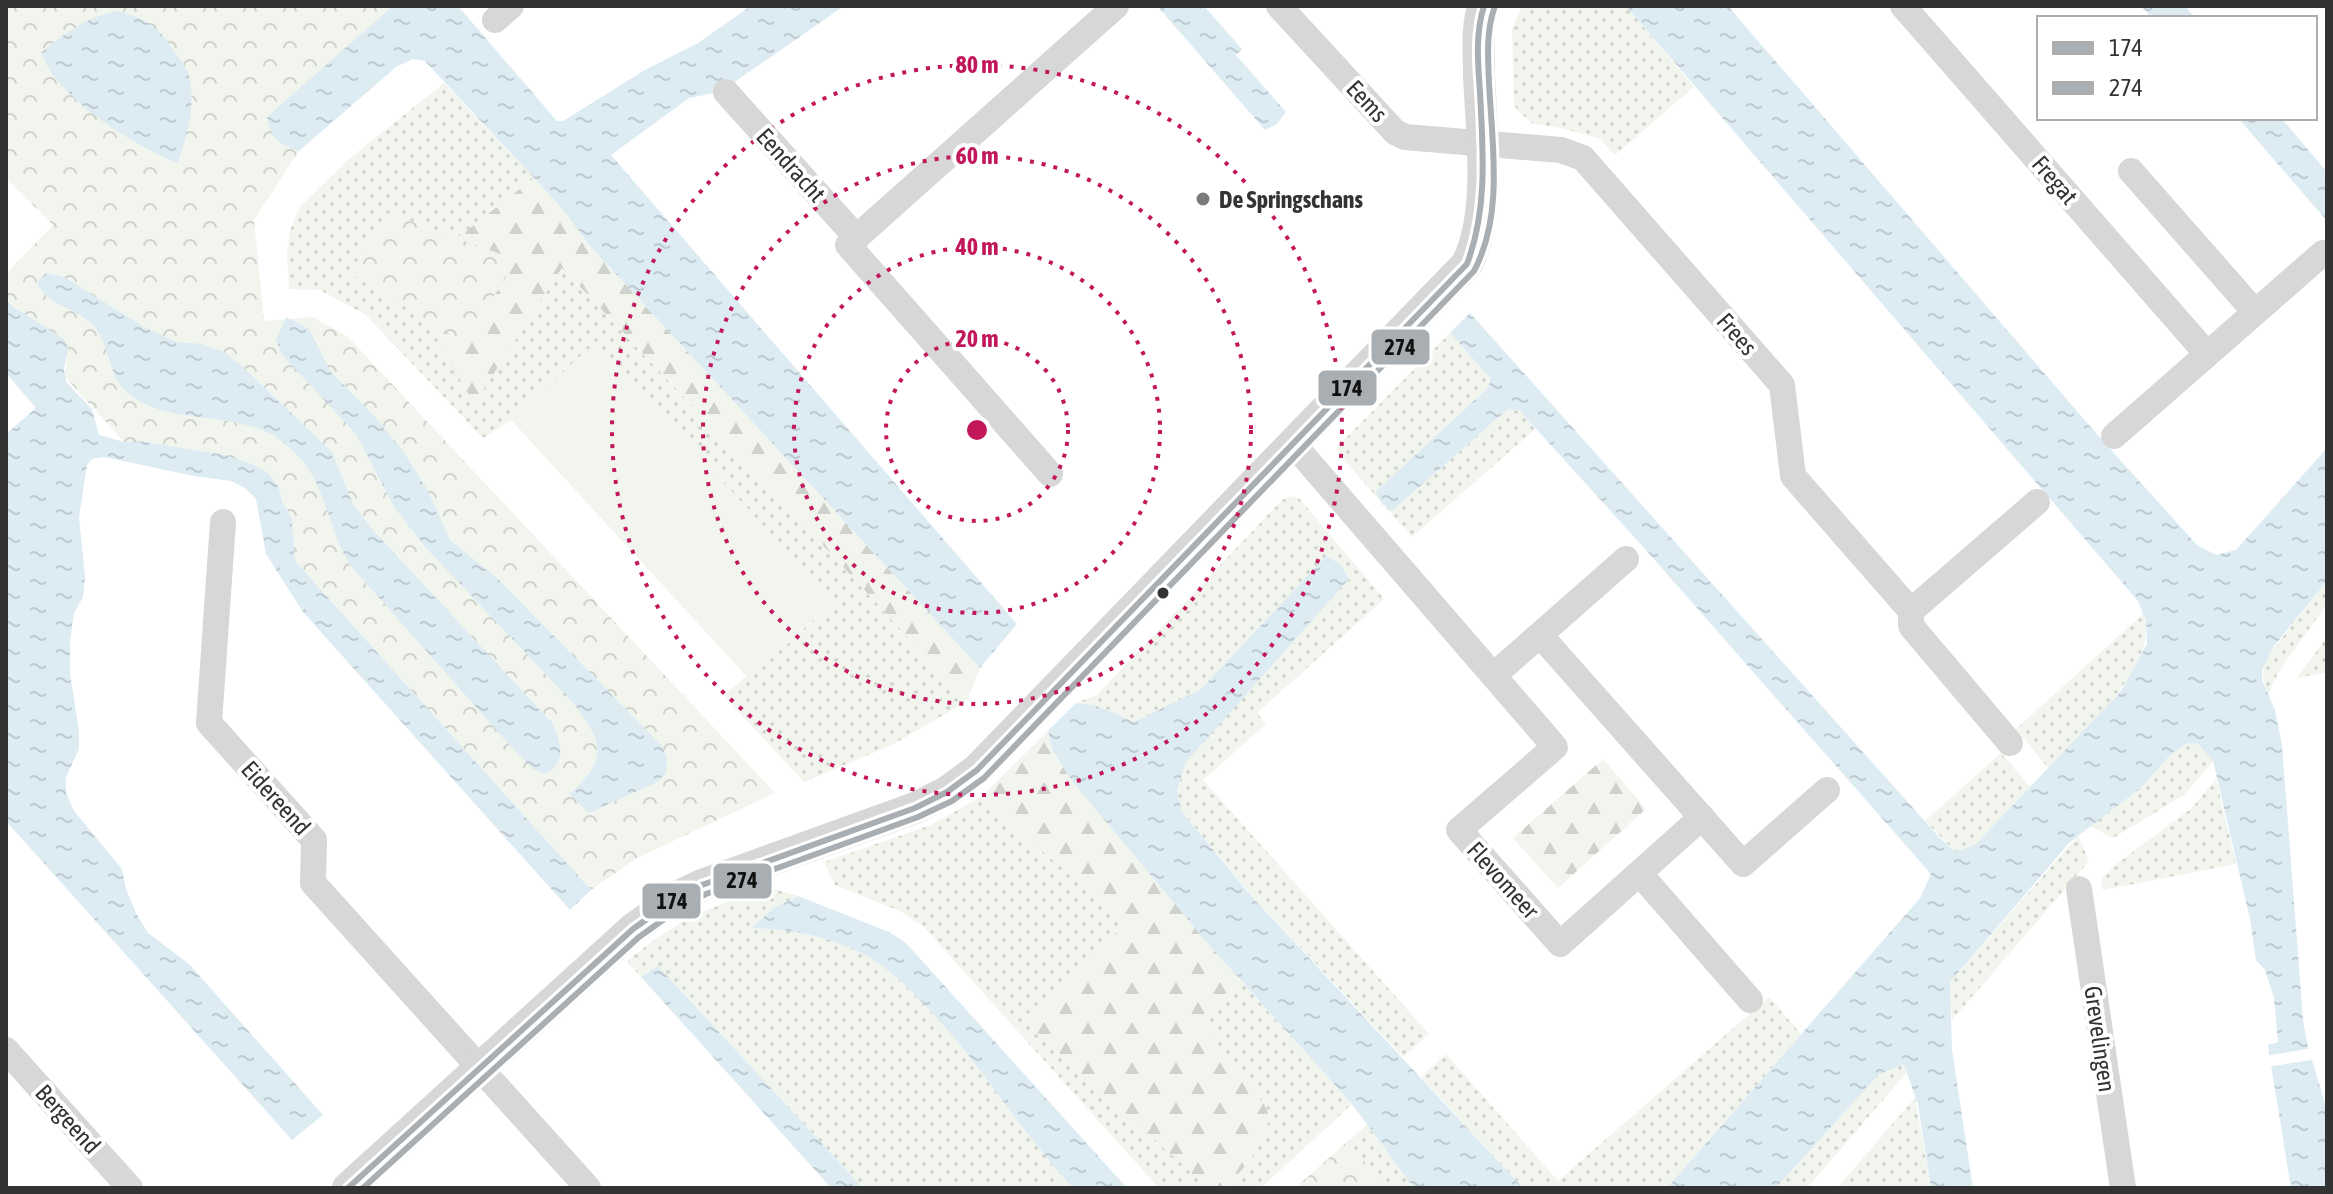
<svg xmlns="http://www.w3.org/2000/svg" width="2333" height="1194" font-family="'Asap Condensed',sans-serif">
	<defs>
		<pattern id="grass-dots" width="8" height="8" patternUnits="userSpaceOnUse" patternTransform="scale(2)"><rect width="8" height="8" fill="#f1f5ed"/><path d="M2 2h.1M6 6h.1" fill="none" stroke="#cfd2cc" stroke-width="1.8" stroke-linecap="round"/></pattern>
		<pattern id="forest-firs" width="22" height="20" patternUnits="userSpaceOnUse" patternTransform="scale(2)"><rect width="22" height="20" fill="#f1f5ed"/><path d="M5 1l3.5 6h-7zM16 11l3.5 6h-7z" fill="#cfd2cc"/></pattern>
		<pattern id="park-crowns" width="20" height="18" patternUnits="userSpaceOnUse" patternTransform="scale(2)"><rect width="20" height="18" fill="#f1f5ed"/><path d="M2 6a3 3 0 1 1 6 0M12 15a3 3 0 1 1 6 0" fill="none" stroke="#cfd2cc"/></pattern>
		<pattern id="water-ripples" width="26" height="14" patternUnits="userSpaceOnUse" patternTransform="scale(2)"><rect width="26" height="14" fill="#ddebf3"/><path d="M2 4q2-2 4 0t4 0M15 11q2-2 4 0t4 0" fill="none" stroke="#becad1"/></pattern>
	</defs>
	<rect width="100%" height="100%" fill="#fff"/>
	<!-- grass -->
	<path fill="url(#grass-dots)" d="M1522 6H1626L1694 87 1615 155 1600 139 1565 129 1531 123 1514 106 1512 29Z
		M444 83 534 178 403 280 474 403 561 268 747 463 967 701 892 745 804 782 724 696 746 676 749 679 833 602 595 343 511 420 483 438 366 315 320 290 289 289 287 253 290 231 299 208 350 158Z
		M1450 333 1490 378 1489 387 1375 492 1382 504 1392 511 1508 409 1520 411 1535 429 1412 537 1339 454 1337 447Z
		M1291 496 1299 498 1384 599 1257 713 1266 724 1203 780 1429 1034 1403 1057 1247 890 1182 812 1177 790 1186 762 1340 564 1326 556 1200 690 1134 723 1094 705 1076 703 1097 695 1282 500Z
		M2327 581V604L2279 671 2268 694C2262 680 2261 672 2267 657Z
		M2143 614C2163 662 2078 736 2048 768L2016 729Z
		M2327 637V672L2297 678Z
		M2188 743 2198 744 2213 761 2184 795 2113 838 2091 826 2141 788 2172 753Z
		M2001 753 2030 787 1976 845 1956 852 1925 821Z
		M2216 779 2236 864 2103 890 2101 879 2114 866 2192 808Z
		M981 797 1126 924 1023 1019 1226 1187 1250 1161 1270 1119 1247 1078 1221 1054 1205 1016 1239 979 1352 1104 1261 1188H1159L922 925 900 911 835 885 824 862 931 825Z
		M2078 836 2089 861 1952 1020 1950 982Z
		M766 887 798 896 772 909 753 928C790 930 826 935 860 952 882 963 900 980 918 998 976 1055 1017 1128 1073 1188H863L659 967 641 977 627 961 658 937 692 916Z
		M1769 997 1801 1034 1667 1188H1523L1421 1077 1446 1054 1558 1181Z
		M1905 1063 1907 1072 1807 1188H1776L1878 1075Z
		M1915 1098 1931 1188H1837Z
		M1367 1125 1414 1188H1295Z"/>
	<!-- forest -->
	<path fill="url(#forest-firs)" d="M534 178 561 207 589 245 980 668 967 701 747 463 562 268 474 404 403 280Z
		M1048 731 1052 749 1072 781 1239 979 1205 1016 1221 1054 1247 1078 1265 1106 1270 1119 1250 1161 1226 1187H1212L1198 1179 1023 1020 1125 924 981 797Z
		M1603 759 1646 809 1558 888 1513 838Z"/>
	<!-- park -->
	<path fill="url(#park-crowns)" d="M6 6H393L254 220 264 321 313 317 348 337 775 793 635 859 591 890 295 561 292 519 268 473 124 442 65 377 67 357 6 298V274L53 225 6 178Z
		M387 213 517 260 464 343 349 273Z
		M1347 1142 1389 1188H1295Z"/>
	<!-- pitch -->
	<path fill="#f1f5ed" d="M595 343 833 601 749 679 511 420Z"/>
	<!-- water -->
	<path fill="url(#water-ripples)" d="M393 6H458L557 121H563L645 70 698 43 751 6H844L733 83 714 93 689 98 611 155 1017 624 980 668 589 245 561 207 425 61 413 59 396 67 299 151C279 144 271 139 267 117Z
		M1204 6 1242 49 1236 55 1286 112 1277 124 1265 130 1158 7Z
		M1626 6H1728L2094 431 2197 545 2216 555 2236 550 2327 448V581L2274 646 2262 670V680L2275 710 2282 745 2303 1020 2308 1047 2327 1110V1188H2291L2269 1053 2268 1045 2278 1042 2274 998 2265 970 2256 960 2250 919 2213 761 2198 744 2188 743 2172 753 2141 788 2070 842 1950 982 1952 1050 1973 1188H1931L1918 1105 1904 1064 1878 1075 1776 1188H1667L1920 898 1931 874 1645 549 1520 411 1508 409 1392 511 1382 504 1375 492 1489 387 1490 378 1450 333 1470 313 1939 837 1956 852 1976 844 2121 691 2147 644 2146 621 2138 601Z
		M2141 6H2185L2195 18H2152Z
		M117 11C141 16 159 27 172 48 178 57 186 66 189 76 196 105 187 135 178 163 138 148 79 110 53 75 48 69 45 60 41 53 65 33 85 18 117 11Z
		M2238 118H2281L2327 172V221Z
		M46 273 64 277 144 327 176 342 202 344 224 352 242 366 332 452 353 504 372 529 553 724C561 743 567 764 544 774L533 769 513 749 350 565C323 520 328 474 280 440 237 409 173 427 130 395 105 376 112 341 90 322 74 308 44 303 37 282Z
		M6 299 14 307 64 339 68 348 64 369 66 382 92 409 99 435 124 442 139 441 225 455 252 464 268 473 278 486 282 501 292 519 295 561 591 890 570 910 303 612 266 554 256 499 245 488 231 481 194 476 104 457 92 459 87 465 79 517 85 577 83 597 74 613 70 642V673L79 732V749L66 777V793L74 811 122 869 126 889 137 915 148 933 189 964 323 1115 292 1140 6 821V434L36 408 6 373Z
		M286 317 309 329 330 371 375 417 403 451 428 491 450 540 499 580 662 746 667 759 666 773 657 782 589 813 570 794C608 758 604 744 574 704L426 548 394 507 356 434 282 355 276 340Z
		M1326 556 1340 564 1349 579 1186 762 1177 790 1182 812 1247 891 1523 1188H1414L1352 1104 1210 946 1072 781 1052 749 1048 731 1076 703 1094 705 1134 722 1200 690Z
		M798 896 889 932 906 943 1127 1188H1073C1017 1128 976 1055 917 997 900 980 881 962 859 952 825 935 789 929 752 928L772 909Z
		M659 966V967L863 1188H831L641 977Z"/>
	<!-- pier -->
	<path fill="#fff" d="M2313 1048 2317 1059 2267 1067 2265 1056Z"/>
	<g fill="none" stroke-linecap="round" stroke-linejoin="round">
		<!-- minor -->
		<path stroke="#d7d7d7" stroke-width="26" d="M1279 6 1395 132 1405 137 1561 150 1583 158 1782 385 1793 476 1911 611V626L2010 743
			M1903 6 2207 354
			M495 20 511 6
			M726 92 857 238
			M2131 171 2255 312
			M2114 436 2323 253
			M1294 445 1555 747 1459 830 1560 944 1702 817
			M1050 474 848 245 1116 6
			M223 522 209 723 314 840 313 883 588 1188
			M1911 611 2037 502
			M1540 635 1743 864 1827 790
			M1494 675 1626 559
			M1640 874 1750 1000
			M2079 889 2123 1188
			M6 1050 130 1188"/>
		<!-- tertiary -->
		<path stroke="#d7d7d7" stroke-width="32" d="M348 1188 633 929 679 896 702 885 915 808 947 792 977 770 1467 264C1493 211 1481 132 1479 74 1479 51 1476 27 1484 6"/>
		<defs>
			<path id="bus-1" d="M348 1188 633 929 679 896 702 885 915 808 947 792 977 770 1467 264C1488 208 1483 151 1480 92 1478 64 1475 34 1484 6"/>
			<path id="bus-2" d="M363 1188 639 937 684 905 706 894 918 817 952 801 984 778 1474 271C1504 215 1492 143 1489 83 1488 58 1486 33 1494 9"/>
		</defs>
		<!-- bus-1 casing -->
		<use href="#bus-1" stroke="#fff" stroke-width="12"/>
		<!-- bus-2 casing -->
		<use href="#bus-2" stroke="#fff" stroke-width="12"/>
		<!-- bus-1 -->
		<use href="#bus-1" stroke="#a9aeb2" stroke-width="6"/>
		<!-- bus-2 -->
		<use href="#bus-2" stroke="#a9aeb2" stroke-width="6"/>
	</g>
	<!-- distance rings -->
	<g fill="none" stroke="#c2185b" stroke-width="4" stroke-dasharray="4 8">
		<circle cx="977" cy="430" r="91"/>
		<circle cx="977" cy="430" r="183"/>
		<circle cx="977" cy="430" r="274"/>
		<circle cx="977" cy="430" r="365"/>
	</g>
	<!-- markers -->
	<circle fill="#7a7a7a" stroke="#fff" stroke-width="3" cx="1203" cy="199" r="8"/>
	<circle fill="#333" stroke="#fff" stroke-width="3" cx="1163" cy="593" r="7"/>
	<g text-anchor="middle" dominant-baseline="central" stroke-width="8" stroke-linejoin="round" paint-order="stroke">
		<!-- street labels -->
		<g font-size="24" fill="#333" stroke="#fff">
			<text transform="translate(1367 101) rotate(47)">Eems</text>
			<text transform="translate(791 165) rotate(48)">Eendracht</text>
			<text transform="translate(2055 180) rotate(49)">Fregat</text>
			<text transform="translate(1737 334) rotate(49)">Frees</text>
			<text transform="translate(276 798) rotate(48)">Eidereend</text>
			<text transform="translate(1503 880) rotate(48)">Flevomeer</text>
			<text transform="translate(2100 1039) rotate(82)">Grevelingen</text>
			<text transform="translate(68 1119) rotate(48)">Bergeend</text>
		</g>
		<!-- poi labels -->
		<g font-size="24" font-weight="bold" fill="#333" stroke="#fff" text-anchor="start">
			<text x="1219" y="199">De Springschans</text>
		</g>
	</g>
	<circle cx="977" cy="430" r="12" fill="#c2185b" stroke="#fff" stroke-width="4"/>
	<g font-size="24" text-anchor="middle" font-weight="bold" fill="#c2185b" stroke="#fff" stroke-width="8" stroke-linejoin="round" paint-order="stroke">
		<text x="977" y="73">80 m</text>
		<text x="977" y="164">60 m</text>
		<text x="977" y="255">40 m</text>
		<text x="977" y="347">20 m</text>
	</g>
	<g stroke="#fff" stroke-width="3">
		<rect x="1370" y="328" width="61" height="38" rx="8" fill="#a9aeb2"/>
		<rect x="1317" y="369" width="61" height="38" rx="8" fill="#a9aeb2"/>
		<rect x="712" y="862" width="61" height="38" rx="8" fill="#a9aeb2"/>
		<rect x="641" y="882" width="61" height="38" rx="8" fill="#a9aeb2"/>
	</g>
	<g font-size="22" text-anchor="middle" font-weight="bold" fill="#111">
		<text x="1400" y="355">274</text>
		<text x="1347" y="396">174</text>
		<text x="742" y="888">274</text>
		<text x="672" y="909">174</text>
	</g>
	<!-- border -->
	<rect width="2333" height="1194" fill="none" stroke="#333333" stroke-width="16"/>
	<!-- legend -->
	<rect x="2037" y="16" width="280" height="104" fill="#ffffff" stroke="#adadad" stroke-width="2"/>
	<rect x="2053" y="42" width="40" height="12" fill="#a9aeb2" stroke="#adadad" stroke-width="2"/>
	<text x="2109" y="56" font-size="24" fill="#333333">174</text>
	<rect x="2053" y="82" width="40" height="12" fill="#a9aeb2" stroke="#adadad" stroke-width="2"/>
	<text x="2109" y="96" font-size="24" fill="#333333">274</text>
</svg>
